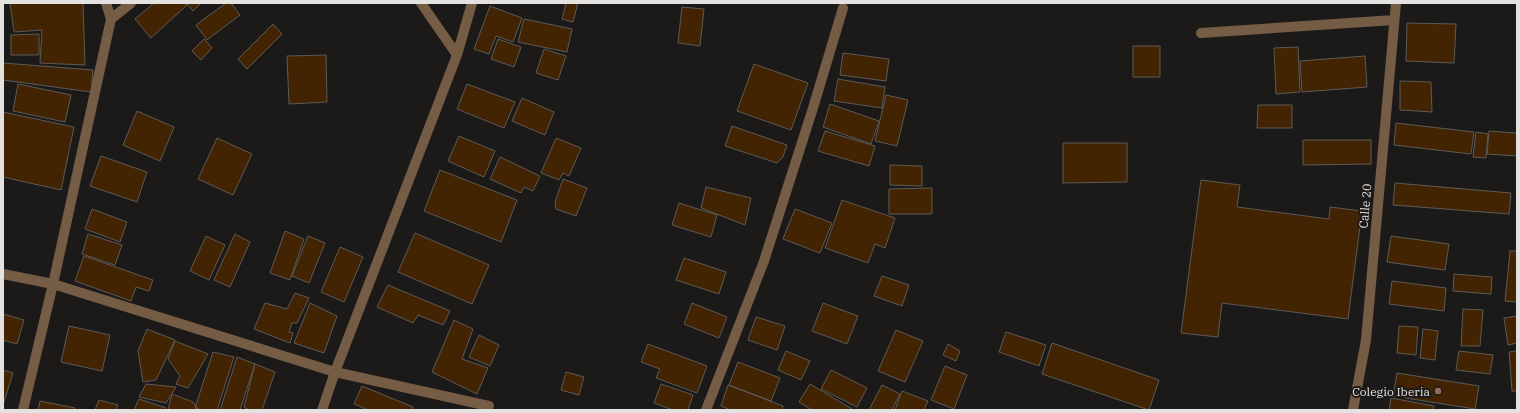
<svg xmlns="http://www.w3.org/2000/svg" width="1520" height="413" font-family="'IBM Plex Serif',serif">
	<rect width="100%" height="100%" fill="#1c1a18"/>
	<!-- building -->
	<path fill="#422403" stroke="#5d5a57" d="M10 3H83L85 65 40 63 42 30 14 32Z
		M154 3H184L187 5 151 38 135 19Z
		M186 3H201L193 11Z
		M226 3H231L240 15 207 40 196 25Z
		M565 3H578L573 22 562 19 566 3Z
		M490 6 522 18 513 42 496 36 489 54 474 49Z
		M682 7 704 9 700 46 678 43Z
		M524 19 572 29 567 52 518 42Z
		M1407 23 1456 24 1454 63 1406 61Z
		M273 24 282 34 247 69 238 59Z
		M39 34V55H11V35Z
		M204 39 212 48 201 60 192 51Z
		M498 39 521 47 514 67 491 59Z
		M1133 46H1160V77H1133Z
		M1298 47 1300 92 1276 94 1274 48Z
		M544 49 566 56 558 80 536 73Z
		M843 53 889 59 886 81 840 75Z
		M326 55 327 102 289 104 287 56Z
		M1365 56 1367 87 1302 92 1300 61Z
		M3 63 93 70 91 92 3 80Z
		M754 64 808 83 791 130 737 111Z
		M838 79 885 87 882 108 834 101Z
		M1400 81 1431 82 1432 112 1400 110Z
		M18 84 71 95 65 122 13 111Z
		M467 84 515 102 504 128 457 109Z
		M886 95 908 100 897 146 875 141Z
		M522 98 554 112 545 135 512 121Z
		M830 104 879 121 871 144 823 127Z
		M1258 105H1292V128H1257Z
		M137 111 174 127 160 161 123 145Z
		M3 112 74 127 61 190 3 177Z
		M1396 123 1474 132 1471 154 1394 145Z
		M732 126 787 145 783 157 777 163 725 146Z
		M825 131 875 146 869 166 818 151Z
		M1489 131 1517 133V156L1487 154Z
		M1476 132 1488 134 1486 158 1473 157Z
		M459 136 495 151 484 177 448 161Z
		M217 138 252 154 233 195 198 179Z
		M556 138 581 148 569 176 563 173 559 180 541 173Z
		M1303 140H1371V164L1303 165Z
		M1063 143H1127V182L1063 183Z
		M101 156 147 172 137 202 90 186Z
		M500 157 540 176 533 191 524 187 521 193 490 179Z
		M890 165 922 166V186L890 185Z
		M440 170 517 200 501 242 424 211Z
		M563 179 587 188 576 216 556 209 555 202Z
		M1201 180 1240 185 1237 207 1329 219 1330 207 1362 211 1348 319 1222 303 1218 337 1181 333Z
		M1395 183 1511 193 1509 214 1393 205Z
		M706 187 751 198 745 225 701 208Z
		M932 188V214H889V189Z
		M842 200 895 218 885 248 875 244 868 263 825 248Z
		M679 203 717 215 711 237 672 225Z
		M92 209 127 222 120 242 85 229Z
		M795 209 832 223 820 253 783 239Z
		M285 231 304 239 290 280 270 273Z
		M415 233 489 265 472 304 398 272Z
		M88 234 122 245 115 265 82 254Z
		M235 234 250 242 230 287 214 280Z
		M206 236 225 245 209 280 190 271Z
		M308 236 325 243 309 283 292 276Z
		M1391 236 1449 244 1445 270 1387 262Z
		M340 247 363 257 344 302 321 292Z
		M1510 251H1517V302L1505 301Z
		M84 256 153 280 149 291 136 287 131 301 75 281Z
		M684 258 726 272 719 294 676 280Z
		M1454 274 1492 277 1491 294 1453 291Z
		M882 276 909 285 902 306 874 296Z
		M1392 281 1446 288 1444 311 1389 304Z
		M388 285 450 311 443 325 418 315 413 323 377 307Z
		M295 293 309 298 297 323H292L289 332 293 333 290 343 254 329 265 303 287 309Z
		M310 303 337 316 324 353 294 343Z
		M692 303 727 317 719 338 684 324Z
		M823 303 858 316 847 344 812 331Z
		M1463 309 1483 310 1480 346H1461Z
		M3 314 24 320 17 344 3 340Z
		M1517 316V343L1508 345 1504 318Z
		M756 317 785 326 777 350 748 340Z
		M454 320 473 329 462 359 488 368 477 394 432 372Z
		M69 326 110 335 102 371 61 362Z
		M1399 326 1418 327 1416 355 1397 353Z
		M147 329 175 340 156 380 143 382 138 351Z
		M1423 329 1438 331 1435 360 1420 358Z
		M896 330 923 341 905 382 878 371Z
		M1006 332 1046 345 1039 366 999 352Z
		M479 335 499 345 490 366 469 357Z
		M175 341 208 354 188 388 176 384 180 376 168 359Z
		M1052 343 1159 380 1149 410 1042 374Z
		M648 344 707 366 697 393 656 378 660 369 641 362Z
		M948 344 960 351 956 361 943 355Z
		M786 351 810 361 801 380 778 370Z
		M1459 351 1493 355 1490 374 1456 370Z
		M1517 351V391H1512L1509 352Z
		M213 352 234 357 217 410H202L195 408Z
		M237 357 255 364 240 410H220Z
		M738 362 780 378 771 401 729 385Z
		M255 364 275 372 262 410H249L244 407Z
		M945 366 967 375 954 409 931 400Z
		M3 370 13 373 3 405Z
		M831 370 867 388 857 407 821 389Z
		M566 372 584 377 579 395 561 390Z
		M1397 373 1479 386 1475 409 1393 396Z
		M146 384 176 387 166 403 139 397Z
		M661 384 693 395 688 410H673L654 403Z
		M810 384 852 409 851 410H812L799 402Z
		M728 385 783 406 782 410H731L721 406Z
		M882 385 900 394 892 410H869Z
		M362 386 413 407 412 410H368L354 404Z
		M902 391 928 401 924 410H895Z
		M172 394 193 402 199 410H168Z
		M1391 398 1434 406 1433 410H1389Z
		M139 399 166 408 165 410H134Z
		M99 400 118 405 116 410H95Z
		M40 401 75 408V410H38Z"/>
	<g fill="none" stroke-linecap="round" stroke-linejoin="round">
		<!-- street -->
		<path stroke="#755c45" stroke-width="10" d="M421 3 457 55
			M111 19 131 3
			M1201 33 1394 20
			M3 274 53 284 335 372 489 406
			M23 410 53 284 111 19 106 3
			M322 410 335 372 457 55 472 3
			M706 410 764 261 813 108 843 8
			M1353 410 1366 340 1396 3"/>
	</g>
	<!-- markers -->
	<circle fill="#8d6e63" stroke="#1c1a18" stroke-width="1.5" cx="1438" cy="391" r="4"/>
	<g text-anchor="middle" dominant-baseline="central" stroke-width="4" stroke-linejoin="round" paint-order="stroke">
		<!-- street labels -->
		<g font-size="12" fill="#e4e2e1" stroke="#1c1a18">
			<text transform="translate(1365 206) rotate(-85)">Calle 20</text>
		</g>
		<!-- poi labels -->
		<g font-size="12" fill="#e4e2e1" stroke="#1c1a18" text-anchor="end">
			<text x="1430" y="391">Colegio Iberia</text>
		</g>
	</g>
	<!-- border -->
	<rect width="1520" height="413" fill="none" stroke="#e4e2e1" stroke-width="8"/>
</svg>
